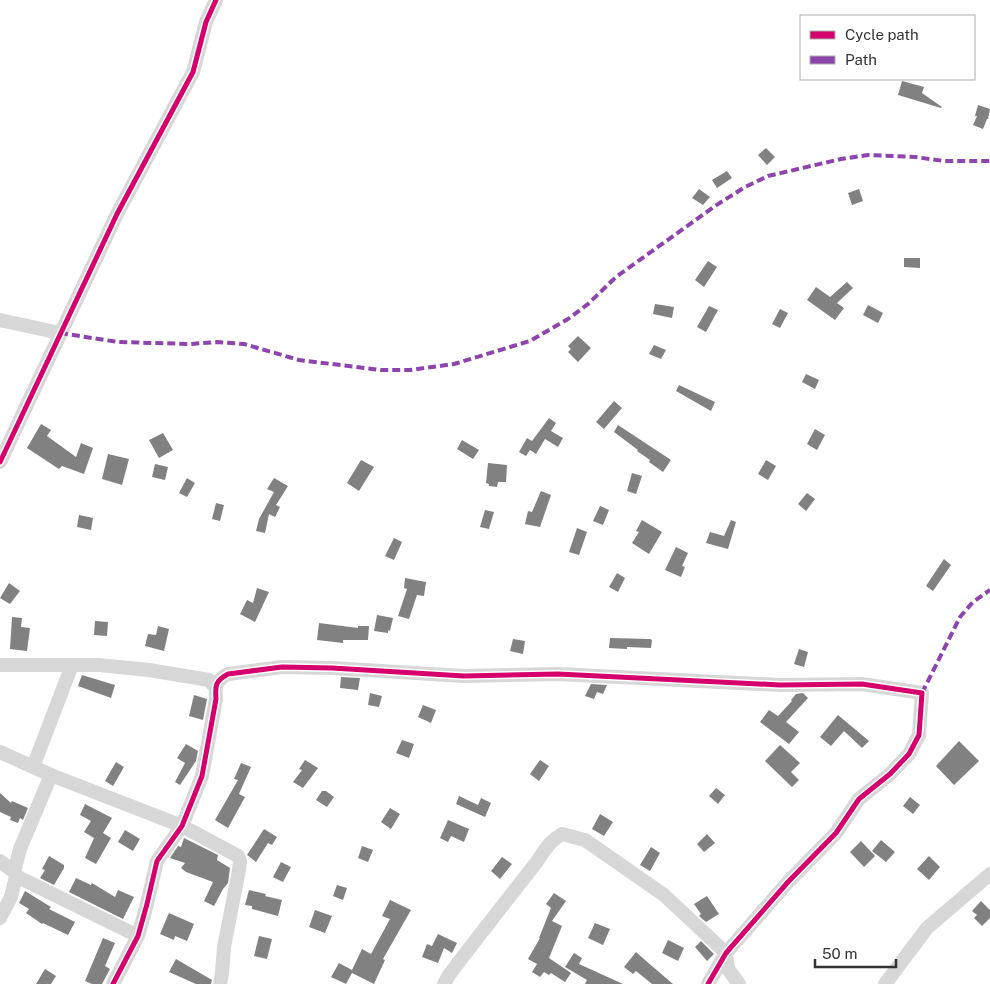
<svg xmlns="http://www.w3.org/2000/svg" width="990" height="984" font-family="'Public Sans',sans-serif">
	<rect width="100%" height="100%" fill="#fff"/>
	<!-- building -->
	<path fill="#818181" d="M902 81 924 87 922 93 942 107 941 108 898 95Z
		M978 105 990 109 988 119H987L983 129 973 125 977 116H975Z
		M766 148 775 157 767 165 758 155Z
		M727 171 732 178 717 188 712 180Z
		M699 189 710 197 703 205 692 198Z
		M859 189 863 201 852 205 848 193Z
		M904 258H920V268L904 267Z
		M708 261 717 267 704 287 695 280Z
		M847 282 853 288 837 303 844 308 835 320 807 300 816 287 830 297Z
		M655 304 674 307 672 318 653 314Z
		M868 305 883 313 878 323 863 315Z
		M709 306 718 310 706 332 697 327Z
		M780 309 788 313 780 328 772 324Z
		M578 336 591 348 578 362 568 352 571 349 568 346Z
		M654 345 666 350 661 359 649 354Z
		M806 374 819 380 815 389 802 382Z
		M679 385 715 402 711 411 676 391Z
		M614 401 622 408 604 429 596 422Z
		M549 418 556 423 551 431 563 438 558 447 545 439 536 454 530 450 526 456 519 452 527 438 532 441Z
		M41 424 51 430 47 436 76 457 81 443 93 448 84 474 62 466 59 469 27 448Z
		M618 425 671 460 663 472 649 462 650 460 637 451 638 450 614 432Z
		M815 429 825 435 817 450 807 444Z
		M163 433 173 450 159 458 149 440Z
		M462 440 479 450 473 459 457 449Z
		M108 454 129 459 122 485 102 479Z
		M361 460 374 467 359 491 347 483Z
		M766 460 776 466 768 480 758 474Z
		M488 463 507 465 506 482H498L497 487 489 486V484L486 483Z
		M155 464 168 467 165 480 152 477Z
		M632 473 642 476 636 494 627 491Z
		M187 478 195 483 187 497 179 493Z
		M274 478 288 486 276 505 280 507 275 517 269 514 265 533 256 531 259 519 274 492 267 489Z
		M541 491 551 495 540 527 525 524 528 511 532 512Z
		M807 493 815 499 806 511 798 504Z
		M216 503 224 505 220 521 212 519Z
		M600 506 609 510 603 525 593 521Z
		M485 510 494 512 489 529 480 527Z
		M79 515 93 518 91 530 77 527Z
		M642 520 662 532 649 554 632 543 639 532 636 531Z
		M731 520 736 522 728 549 706 543 710 532 724 536Z
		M577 528 587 532 579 555 569 552Z
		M394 538 402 542 394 560 385 556Z
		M676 547 688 553 682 566 685 567 681 577 665 570Z
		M944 559 951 565 933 591 926 586Z
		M617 573 625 578 618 592 609 587Z
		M405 578 426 582 424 596 417 595 409 619 398 616 407 589 404 588Z
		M9 583 20 591 10 604 0 598Z
		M257 588 269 592 255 622 240 614 247 600 253 603Z
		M377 615 393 618 390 631 388 630V633L374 631Z
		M12 617 22 618 21 627 30 628 27 651 10 649Z
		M95 621 108 622 107 636 94 635Z
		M319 623 358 628V626H369L368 640H343V643L317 640Z
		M158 626 169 629 164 651 145 646 148 634 156 635Z
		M610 638 650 639 652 640 651 648 627 647V649L609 648Z
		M513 639 525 641 523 654 510 651Z
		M799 649 808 652 804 667 794 664Z
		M82 675 115 685 111 698 78 686Z
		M341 677 360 678 358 690 340 688Z
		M591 684 607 685 603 694 597 692 594 699 585 696Z
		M370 693 382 696 379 707 368 705Z
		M803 693 808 698 786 722 799 732 789 744 760 722 769 710 778 716 792 701 791 700 796 694Z
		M194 695 207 699 203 720 189 716Z
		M423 705 436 710 431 723 418 717Z
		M838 715 869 741 862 748 844 731 831 746 820 737Z
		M402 740 414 744 409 758 396 753Z
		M959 741 979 761 954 785 936 766Z
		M186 744 198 751 196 761 180 785 175 782 185 763 177 758Z
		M780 745 800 763 791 772 799 780 792 787 765 761Z
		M305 760 318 768 303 788 293 782 302 770 299 769Z
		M540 760 549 766 539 781 530 774Z
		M116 762 124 767 113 786 105 781Z
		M241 763 251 767 239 794 245 797 228 828 215 820 238 780 234 779Z
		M716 788 725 795 718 804 709 796Z
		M322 791H326L334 797 327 807 316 800Z
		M0 793 11 803 12 801 28 808 23 820 20 818 18 823 10 820 11 817 0 812Z
		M459 796 478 805 481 798 491 803 485 817 456 804Z
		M910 797 920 805 913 814 903 806Z
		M85 804 112 818 103 833 111 838 96 864 85 858 94 838 84 832 91 821 80 815Z
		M390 808 400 814 391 829 381 822Z
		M600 814 613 822 604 836 592 829Z
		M448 820 469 829 464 842 451 836 448 842 440 838Z
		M264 829 277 837 272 845 268 843 256 862 247 855Z
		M125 830 140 839 133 851 118 842Z
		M707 834 715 843 704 852 697 844Z
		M184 838 218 855 217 860 230 868 228 883 223 889 214 906 204 901 213 882 186 872 181 868 185 863 170 858 178 846 181 847Z
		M881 840 895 852 886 862 872 851Z
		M861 841 875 856 864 867 850 852Z
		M362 846 373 850 368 862 358 858Z
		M651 847 660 853 650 871 640 865Z
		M49 856 64 865V868L54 885 40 878 45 870 42 869Z
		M929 856 940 867 929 880 917 869Z
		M502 857 512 864 500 879 491 871Z
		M281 862 291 867 283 882 273 877Z
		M76 878 91 885 92 883 115 897 118 890 134 897 123 919 69 892Z
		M337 885 347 888 343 900 333 896Z
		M249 890 266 894 265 896 282 900 278 916 252 909V906L245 905Z
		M25 891 51 907 49 909 75 922 68 935 43 923 42 924 26 913 29 909 19 903Z
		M554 893 566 901 552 921 562 926 549 958 571 973 565 982 551 973 549 975 544 972 540 977 532 972 537 964 528 959 540 938H539L551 908 546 904Z
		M707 896 719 914 706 922 699 916 701 914 694 904Z
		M390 900 411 910 383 959 385 960 374 984 352 973 346 984 331 977 339 963 352 970 362 949 371 954 390 919 382 916Z
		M981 901 990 910V918L982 926 974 918 977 915 972 911Z
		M315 910 332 916 325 933 309 927Z
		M169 913 194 924 187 941 175 936 174 940 160 934Z
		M595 923 610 929 603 945 588 938Z
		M438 934 457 943 452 953 444 948 438 963 422 957 427 944 432 946Z
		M259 936 272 939 267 959 254 956Z
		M103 938 115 943 105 966 110 969 102 984H92L85 981Z
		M668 940 684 948 678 961 662 953Z
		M701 941 714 954 707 961 695 947Z
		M636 952 645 960 673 984H652L636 971 633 974 624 967Z
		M574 953 582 958 579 964 623 984H585L587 980 565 967Z
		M176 959 212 980 211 984H196L169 972Z
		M45 969 56 976 51 984H36Z"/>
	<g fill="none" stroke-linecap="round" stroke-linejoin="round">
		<!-- minor -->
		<path stroke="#d7d7d7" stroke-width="14" d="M0 320 60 333
			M0 462 117 214 193 72 206 22 216 0
			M0 665H99L149 670 209 680 215 687
			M0 752 51 775 182 826 238 856 240 861 239 870 224 947 222 973 220 984
			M33 767 72 665
			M0 861 14 872
			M16 876 138 936
			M0 918 11 897 16 876 14 872 20 849 51 775
			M113 984 138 936 147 904 157 861 182 826 202 776 216 699C215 686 215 681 228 674L282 667 332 668 464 676 558 674 780 685 862 684 922 693 919 735 909 754 890 774 859 799 836 833 788 882 726 953 708 984
			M444 984 449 975C476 939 504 904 532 868 544 854 545 844 562 834L585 840 664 895 726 953 728 969 739 984
			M885 984 927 928 990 874"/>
		<!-- quiet -->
		<path stroke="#8e44ad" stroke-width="4" stroke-dasharray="8 4" stroke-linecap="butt" d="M60 333 118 342 190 344 217 342 244 344 299 360 381 370H410L454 364 530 341 568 319 588 304 616 277 715 206 745 187 768 176 841 159 868 155 915 157 944 161H990
			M922 693 960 617 973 602 990 590"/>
		<defs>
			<path id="cycleway" d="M0 462 117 214 193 72 206 22 216 0
				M113 984 138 936 147 904 157 861 182 826 202 776 216 699C215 686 215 681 228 674L282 667 332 668 464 676 558 674 780 685 862 684 922 693 919 735 909 754 890 774 859 799 836 833 788 882 726 953 708 984"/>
		</defs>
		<!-- cycleway casing -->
		<use href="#cycleway" stroke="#fff" stroke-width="8"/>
		<!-- cycleway -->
		<use href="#cycleway" stroke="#d6006c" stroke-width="5"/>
	</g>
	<!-- legend -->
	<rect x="800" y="15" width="175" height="65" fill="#ffffff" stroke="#adadad"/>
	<rect x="810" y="31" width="25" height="8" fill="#d6006c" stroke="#adadad"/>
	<text x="845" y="40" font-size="15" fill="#333333">Cycle path</text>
	<rect x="810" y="56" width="25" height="8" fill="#8e44ad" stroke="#adadad"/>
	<text x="845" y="65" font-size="15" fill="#333333">Path</text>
	<!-- scale -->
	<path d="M815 959v8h81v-8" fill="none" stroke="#333333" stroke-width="2.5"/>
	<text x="822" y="959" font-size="15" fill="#333333" stroke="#ffffff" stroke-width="4" paint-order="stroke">50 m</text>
</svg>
